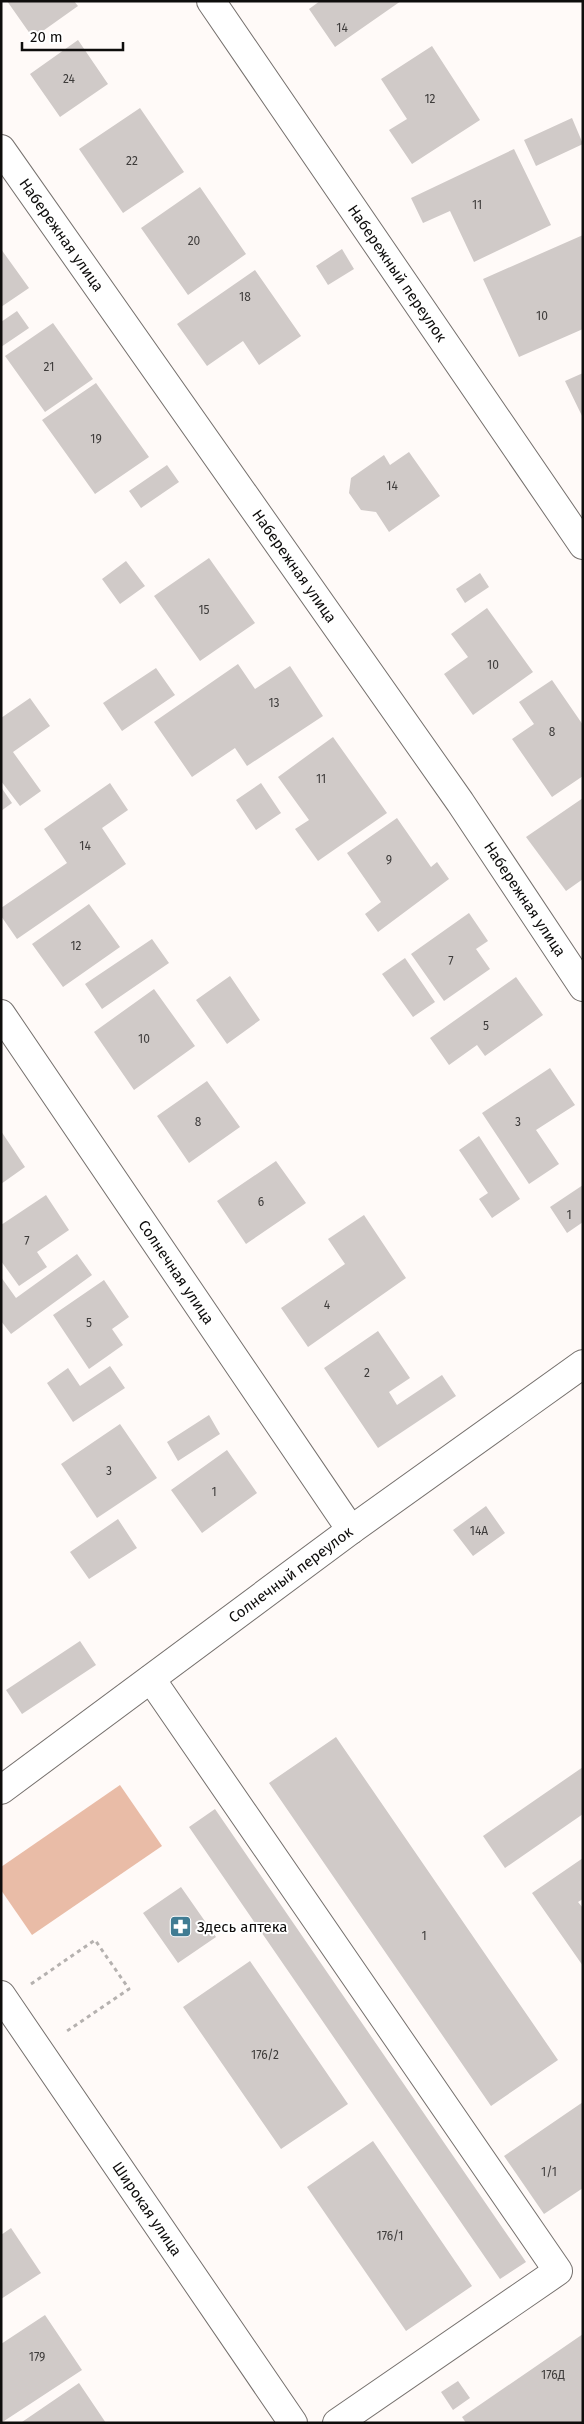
<svg xmlns="http://www.w3.org/2000/svg" width="584" height="2424" font-family="'Fira Sans',sans-serif">
	<rect width="100%" height="100%" fill="#fffaf8"/>
	<!-- green -->
	<path fill="#e9bca7" d="M120 1785 162 1846 32 1935 1 1890V1867Z"/>
	<!-- building -->
	<path fill="#d0cac8" d="M7 1H74L78 6 33 38Z
		M320 1H401L335 47 309 9Z
		M78 40 108 84 60 117 30 74Z
		M432 46 480 120 412 164 389 130 407 119 381 79Z
		M140 108 184 172 123 213 79 149Z
		M572 118 583 144 536 166 524 140Z
		M514 149 551 225 474 262 450 211 423 223 411 198Z
		M200 187 246 254 188 295 141 228Z
		M583 235V329L519 357 483 279Z
		M1 249 29 288 1 307Z
		M342 249 354 269 328 285 316 266Z
		M255 270 301 336 259 365 243 341 207 366 177 324Z
		M17 311 29 328 1 347V322Z
		M53 323 93 379 45 412 5 356Z
		M583 373V418L565 381Z
		M96 383 149 457 95 494 42 420Z
		M409 452 440 496 389 532 376 512 361 510 349 493 351 478 384 455 390 465Z
		M167 465 179 482 141 508 129 491Z
		M209 558 255 623 200 661 154 596Z
		M126 561 145 586 120 604 102 579Z
		M480 573 489 587 465 603 456 589Z
		M487 608 533 672 473 715 444 674 468 657 451 634Z
		M238 664 255 689 290 666 323 716 247 766 235 748 192 777 154 722Z
		M156 668 175 695 122 731 103 703Z
		M552 680 583 725V776L552 797 512 739 534 724 519 702Z
		M30 698 50 726 13 752 41 791 20 806 1 781V718Z
		M333 737 387 813 318 861 295 829 309 820 278 777Z
		M110 783 128 810 102 828 126 864 17 939 1 916V908L67 863 44 829Z
		M261 783 281 813 256 830 236 800Z
		M1 787 12 803 1 811Z
		M583 798V879L566 891 526 837Z
		M397 818 431 867 437 862 449 879 378 932 365 914 381 902 347 853Z
		M89 904 120 947 63 987 32 944Z
		M469 913 488 941 476 949 490 969 444 1001 411 954Z
		M152 939 169 963 102 1009 85 984Z
		M405 958 435 1002 413 1017 382 974Z
		M230 976 260 1020 227 1044 196 1000Z
		M516 977 543 1015 485 1056 477 1045 449 1065 430 1038Z
		M154 989 195 1046 134 1090 94 1032Z
		M550 1068 575 1105 536 1130 559 1164 529 1184 482 1113Z
		M207 1081 240 1127 189 1163 157 1116Z
		M1 1131 25 1167 1 1184Z
		M479 1136 520 1199 492 1218 479 1199 488 1193 459 1150Z
		M276 1161 306 1203 246 1244 217 1201Z
		M583 1185V1222L567 1233 550 1207Z
		M46 1195 69 1230 37 1252 47 1267 19 1286 1 1261V1225Z
		M364 1215 406 1278 308 1347 281 1308 345 1264 328 1239Z
		M77 1254 92 1275 11 1334 1 1321V1277L16 1298Z
		M104 1280 129 1317 112 1329 123 1345 89 1369 53 1315Z
		M378 1331 410 1378 389 1392 397 1405 442 1375 456 1396 378 1448 324 1368Z
		M110 1366 125 1388 73 1422 47 1383 68 1368 80 1386Z
		M209 1415 220 1434 178 1461 167 1442Z
		M120 1424 157 1478 97 1518 61 1464Z
		M227 1450 257 1493 202 1533 171 1490Z
		M486 1506 505 1533 473 1556 453 1530Z
		M118 1519 137 1548 89 1579 70 1552Z
		M80 1641 96 1665 22 1714 6 1690Z
		M336 1737 558 2060 491 2106 269 1783Z
		M583 1767V1814L505 1868 483 1836Z
		M215 1809 526 2262 500 2279 189 1827Z
		M583 1858V1899L578 1902 583 1908V1966L532 1893Z
		M181 1887 216 1937 178 1963 143 1913Z
		M250 1961 348 2104 281 2149 183 2007Z
		M583 2102V2188L544 2214 504 2156Z
		M373 2141 472 2286 406 2331 307 2187Z
		M11 2228 41 2273 1 2299V2235Z
		M45 2315 82 2370 1 2423V2344Z
		M583 2334V2423H466L462 2417Z
		M458 2381 470 2398 453 2410 441 2392Z
		M79 2383 106 2423H23L22 2422Z"/>
	<g fill="none" stroke-linecap="round" stroke-linejoin="round">
		<defs>
			<g id="minor">
				<path id="s1" d="M211 1 583 545"/>
				<path id="s2" d="M1 149 460 802 583 987"/>
				<path id="s3" d="M1 1014 351 1530"/>
				<path d="M151 1679 558 2271 337 2423"/>
				<path id="s4" d="M1 1790 351 1530 583 1364"/>
				<path id="s5" d="M1 1995 293 2423"/>
			</g>
		</defs>
		<!-- minor casing -->
		<use href="#minor" stroke="#76716e" stroke-width="30"/>
		<!-- path -->
		<path stroke="#b5b1af" stroke-width="3" stroke-dasharray="4 4" stroke-linecap="butt" d="M31 1984 95 1940 129 1989 64 2033"/>
		<!-- minor -->
		<use href="#minor" stroke="#fff" stroke-width="28"/>
	</g>
	<!-- icons -->
	<defs>
		<symbol id="pharmacy-square" viewBox="-11 -11 22 22"><rect x="-9" y="-9" width="18" height="18" rx="4" fill="#407c93" stroke="#fff"/><path d="M-2-6h4v4h4v4h-4v4h-4v-4h-4v-4h4Z" fill="#fff"/></symbol>
	</defs>
	<g fill-rule="evenodd">
		<use href="#pharmacy-square" x="168" y="1914" width="25" height="25"/>
	</g>
	<g text-anchor="middle" dominant-baseline="central" stroke-width="4" stroke-linejoin="round" paint-order="stroke">
		<!-- number labels -->
		<g font-size="12" fill="#3e3c3b">
			<text x="342" y="28">14</text>
			<text x="69" y="79">24</text>
			<text x="430" y="99">12</text>
			<text x="132" y="161">22</text>
			<text x="477" y="205">11</text>
			<text x="194" y="241">20</text>
			<text x="245" y="297">18</text>
			<text x="542" y="316">10</text>
			<text x="49" y="367">21</text>
			<text x="96" y="439">19</text>
			<text x="392" y="486">14</text>
			<text x="204" y="610">15</text>
			<text x="493" y="665">10</text>
			<text x="274" y="703">13</text>
			<text x="552" y="732">8</text>
			<text x="321" y="779">11</text>
			<text x="85" y="846">14</text>
			<text x="389" y="860">9</text>
			<text x="76" y="946">12</text>
			<text x="451" y="961">7</text>
			<text x="486" y="1026">5</text>
			<text x="144" y="1039">10</text>
			<text x="198" y="1122">8</text>
			<text x="518" y="1122">3</text>
			<text x="261" y="1202">6</text>
			<text x="569" y="1215">1</text>
			<text x="27" y="1241">7</text>
			<text x="327" y="1305">4</text>
			<text x="89" y="1323">5</text>
			<text x="367" y="1373">2</text>
			<text x="109" y="1471">3</text>
			<text x="214" y="1492">1</text>
			<text x="479" y="1531">14А</text>
			<text x="424" y="1936">1</text>
			<text x="265" y="2055">176/2</text>
			<text x="549" y="2172">1/1</text>
			<text x="390" y="2236">176/1</text>
			<text x="37" y="2357">179</text>
			<text x="553" y="2375">176Д</text>
		</g>
		<!-- street labels -->
		<g font-size="15" fill="#0e0d0c" stroke="#fff">
			<text stroke="none"><textPath href="#s2" startOffset="105">Набережная улица</textPath></text>
			<text stroke="none"><textPath href="#s1" startOffset="330">Набережный переулок</textPath></text>
			<text stroke="none"><textPath href="#s2" startOffset="510">Набережная улица</textPath></text>
			<text stroke="none"><textPath href="#s2" startOffset="915">Набережная улица</textPath></text>
			<text stroke="none"><textPath href="#s3" startOffset="312">Солнечная улица</textPath></text>
			<text stroke="none"><textPath href="#s4" startOffset="361">Солнечный переулок</textPath></text>
			<text stroke="none"><textPath href="#s5" startOffset="259">Широкая улица</textPath></text>
		</g>
		<!-- poi labels -->
		<g font-size="15" fill="#0e0d0c" stroke="#fff" text-anchor="start">
			<text x="197" y="1927">Здесь аптека</text>
		</g>
	</g>
	<!-- border -->
	<rect width="584" height="2424" fill="none" stroke="#0e0d0c" stroke-width="5"/>
	<!-- scale -->
	<path d="M22 42v8h101v-8" fill="none" stroke="#0e0d0c" stroke-width="2.5"/>
	<text x="30" y="42" font-size="15" fill="#0e0d0c" stroke="#ffffff" stroke-width="4" paint-order="stroke">20 m</text>
</svg>
